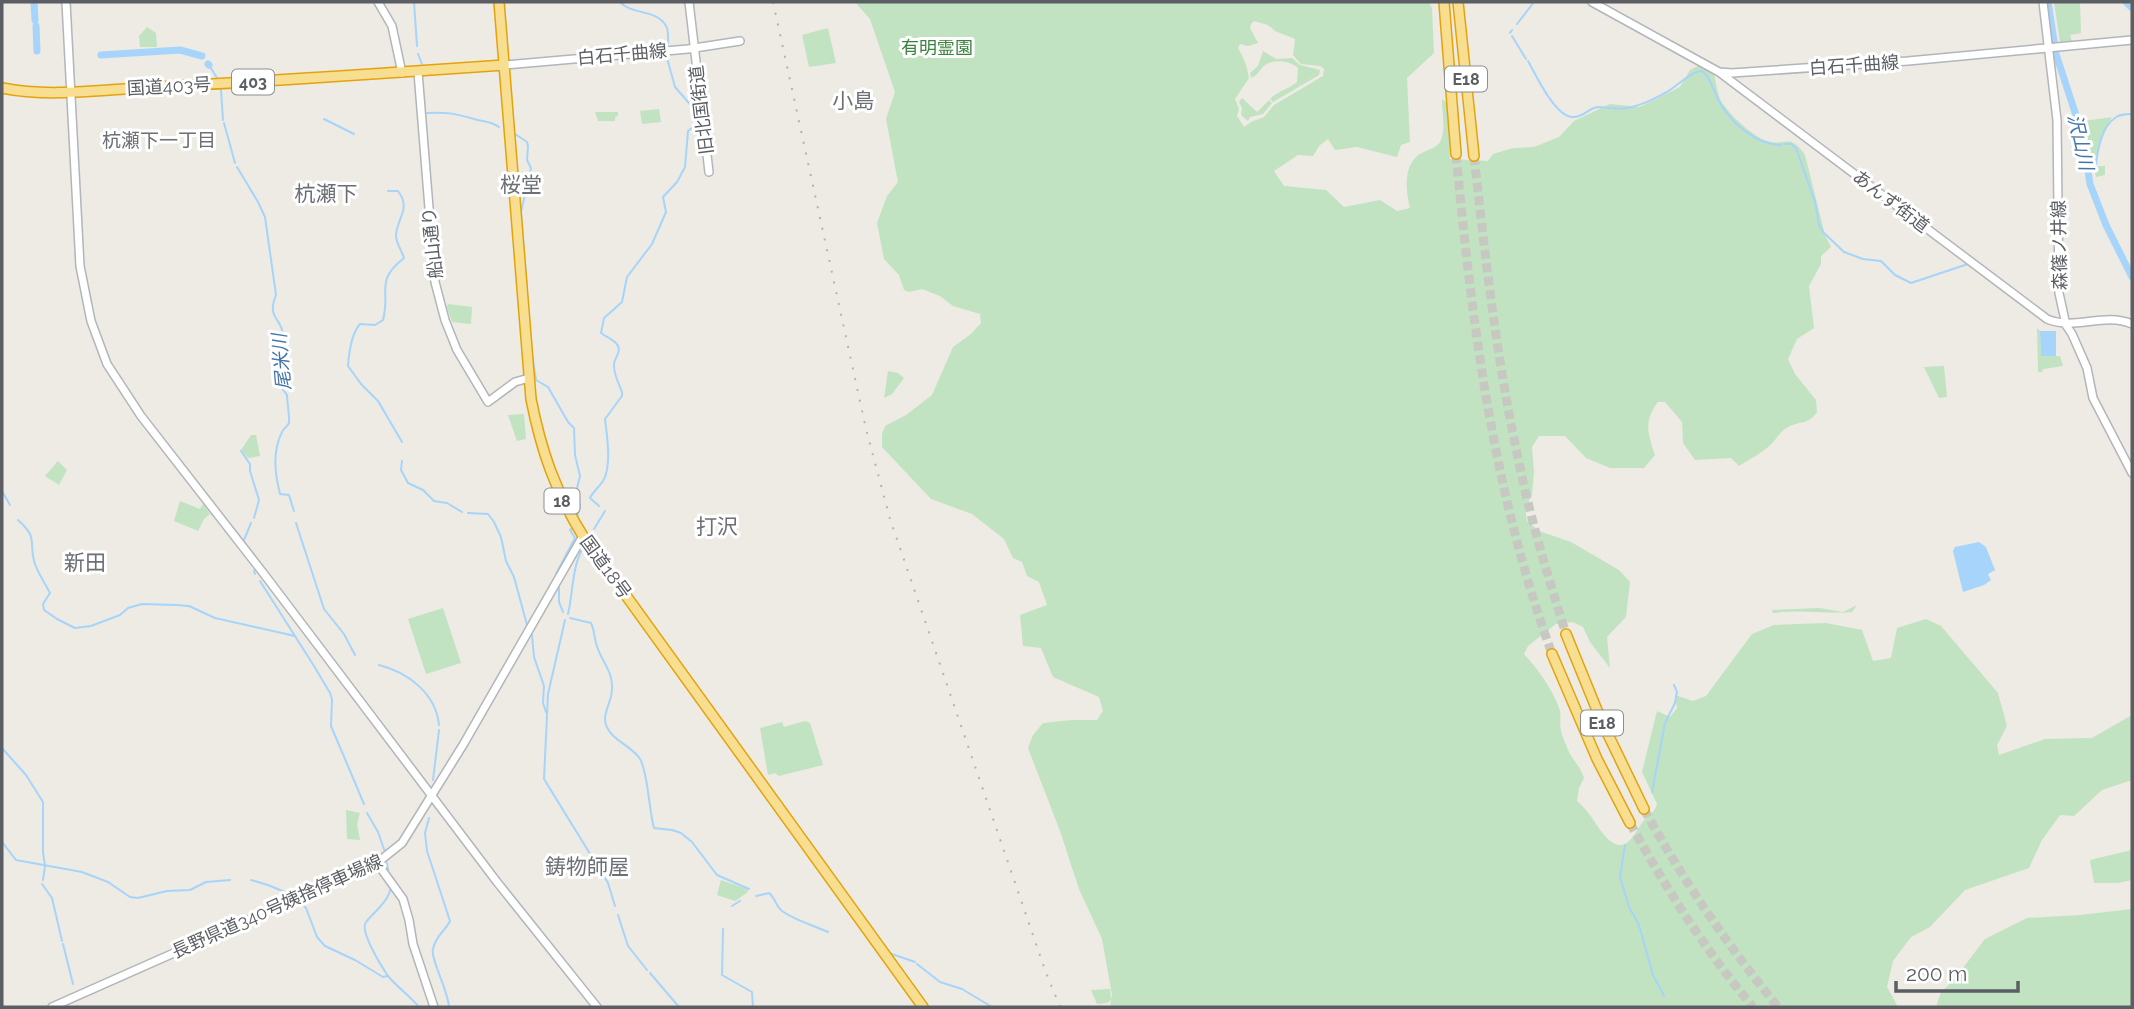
<svg xmlns="http://www.w3.org/2000/svg" width="2134" height="1009" font-family="Raleway,'Noto Sans JP',sans-serif">
	<rect width="100%" height="100%" fill="#edebe3"/>
	<!-- green -->
	<path fill="#c1e3c1" fill-rule="evenodd" d="M855 2H1429L1432 8 1434 53 1407 78 1410 142 1401 145 1397 157 1357 147 1335 150 1328 139 1319 146 1313 156 1298 155 1274 171 1284 186 1326 190 1344 207 1380 200 1397 211 1410 208C1406 192 1403 169 1417 156 1425 149 1439 150 1442 137 1445 126 1442 110 1442 99L1447 103 1450 159 1488 161 1493 154 1513 148 1534 147 1559 137 1574 121 1610 104 1640 107 1680 87 1690 70 1700 65 1714 74C1716 82 1717 93 1721 101 1728 113 1753 137 1767 141 1786 147 1789 132 1805 155L1825 235 1831 247 1821 256V264L1809 286 1814 328 1797 339 1788 359 1795 374 1816 400 1817 412C1807 426 1801 420 1788 427 1779 432 1775 442 1768 447 1760 454 1748 460 1739 466L1731 458 1695 460 1683 443 1682 422 1665 402H1658C1643 422 1648 434 1655 455L1644 468H1610L1586 458 1565 436H1539L1532 447 1534 472 1532 495 1525 509 1527 521 1539 531 1571 542 1619 570 1630 582 1626 617 1607 637 1610 668 1590 642 1583 627 1573 622 1556 624 1528 646 1524 654C1537 668 1553 690 1559 708 1562 716 1559 723 1561 730 1562 737 1566 744 1568 750 1573 761 1581 767 1584 778L1579 788 1577 801C1581 805 1586 809 1589 814 1597 823 1613 858 1630 840 1634 836 1637 830 1640 826 1645 817 1654 815 1657 804L1642 772 1657 711 1670 717 1677 708 1675 695 1693 701 1706 696 1752 634 1774 625 1826 623 1862 630 1873 661 1891 658 1897 628 1926 619 1941 626 1998 693 2007 726 1997 745 1999 755 2045 739 2092 738 2132 715V780L2102 790 2074 816 2060 815 2042 840 2029 868 1965 890 1930 927 1911 937 1893 961 1887 987 1898 1007H1110L1111 1000 1107 1003 1097 1004 1091 990 1110 989 1111 999 1112 995 1102 939 1079 889 1060 831 1028 748 1033 735 1043 723 1072 720H1097L1103 711 1099 697 1053 677 1041 648 1023 646 1020 615 1047 605 1039 582 1027 576 1022 562 1013 558 1004 539 972 514 931 499 882 447V434L885 426 906 415 932 395 953 347 971 334 981 323 980 314 953 306 940 296 922 289 909 292 904 290 899 275 884 259 877 223 887 196 898 182 886 119 895 92 870 19ZM1254 21 1268 25 1275 31 1295 39 1293 55 1301 64 1320 66 1324 69 1323 76 1274 105 1264 117 1251 122 1244 127 1237 116 1239 109 1235 99 1249 78C1247 66 1244 58 1238 48L1240 44 1248 46 1258 43 1250 28 1251 24Z
		M2054 2H2080L2081 33 2070 35 2072 41 2060 42Z
		M147 27 156 33 157 47H140L139 36Z
		M828 28 836 63 809 67 802 35Z
		M1263 51 1276 59 1292 58 1300 65 1320 70 1319 75 1273 102 1270 99C1276 92 1289 89 1297 82L1298 68C1291 61 1272 58 1264 66 1258 71 1259 75 1251 78L1250 73 1258 66Z
		M1242 98 1257 112 1269 100 1272 103 1263 114 1250 117 1248 121 1241 115 1242 108 1239 102Z
		M659 109 661 122 642 124 640 111Z
		M595 112H618V116L615 117V121H598Z
		M2112 117C2103 131 2096 149 2096 166H2105V175L2096 177 2084 121Z
		M448 304 472 307 471 324 452 322 447 307Z
		M2037 328 2040 331 2041 356H2060L2063 366 2043 369 2042 372H2038Z
		M1944 366 1947 397 1939 398 1924 367Z
		M888 371 898 373 904 378 892 394 884 398Z
		M524 414 526 439 517 441 508 415Z
		M251 435H256L260 456 248 458 241 450Z
		M58 461 67 470 59 485 45 476Z
		M180 501 200 509 203 504 210 514 204 519 198 531 174 521Z
		M1857 605 1852 612C1826 614 1800 609 1773 613L1772 610 1819 608 1843 612Z
		M443 608 461 663 426 674 408 619Z
		M805 721 810 723 823 765 779 776 775 773 768 775 760 728 782 722 784 727Z
		M346 810 360 813 357 824 360 840 347 839Z
		M2132 850V880L2118 883H2094L2090 860Z
		M721 880 747 889 748 892 735 901 717 895Z
		M2132 909V1007H1936L1941 992 1952 982 1985 939 2027 918 2080 915Z"/>
	<!-- water -->
	<path fill="#a6d4fa" d="M2040 331H2056V356H2041Z
		M1979 542 1986 547 1995 570 1988 574 1991 580 1984 585 1963 592 1953 551 1955 547Z"/>
	<g fill="none" stroke-linecap="round" stroke-linejoin="round">
		<!-- stream -->
		<path stroke="#a6d4fa" stroke-width="2" d="M414 2 417 46
			M620 2C631 15 657 9 666 26 669 30 668 38 668 43
			M1517 24 1534 2
			M1510 33 1512 30
			M1512 36 1526 59
			M418 54 422 64
			M1528 61C1536 75 1556 119 1574 117 1583 117 1589 108 1598 107 1607 107 1616 110 1625 108 1639 107 1653 99 1665 93 1677 87 1689 72 1702 71 1711 77 1713 91 1719 101 1730 122 1756 145 1781 145
			M209 65 217 78
			M221 90 223 120
			M427 113C451 112 456 114 478 120 487 122 492 122 499 127
			M324 119 354 134
			M224 123 235 163
			M515 134 527 142 528 146 527 160 531 168 521 212 527 289
			M1785 144H1791L1796 148 1815 202 1819 225 1823 232 1844 252 1863 259 1881 261 1895 275 1911 283 1968 264
			M2096 166C2097 151 2102 126 2115 118 2120 114 2126 114 2132 114
			M237 167 258 202 265 217 276 295C266 320 283 318 283 336 283 357 271 377 287 395 287 401 290 419 289 423 287 427 283 429 282 432 272 452 275 474 280 494L289 495 294 511
			M2131 176H2132
			M388 191H398C412 209 396 219 396 236 396 243 402 251 404 258 374 282 391 290 383 320L375 325 360 324C351 334 349 352 348 366L361 384 378 401 402 442
			M527 292 528 303
			M531 348 536 380 548 387 568 422 574 428 575 455 580 476 576 492 580 506 577 517
			M241 451 250 464V471L259 500 254 518
			M402 461 401 470 408 483 423 490 434 501 447 503 462 512
			M2 491 10 505
			M599 506 590 498C593 492 599 487 603 481 612 466 607 436 605 419L622 396V392C619 384 613 373 614 364 615 356 623 351 616 343 612 339 605 336 601 333L604 318 622 302 627 277 652 244 656 235 666 212 663 197 677 182 685 167 688 131 697 124 695 110 675 87 667 58
			M468 513 488 514 494 522 501 537 506 561 514 577 527 625
			M18 520C38 538 29 540 34 561 37 572 45 583 50 593L43 604 44 610 57 619 75 628 91 626 120 615 128 608 142 604 176 605 189 606 215 618 295 636
			M296 523 324 609 344 634 355 655
			M594 529 605 511
			M244 540 251 523
			M254 571 255 574
			M556 574 575 538 570 530 572 528
			M260 581 314 666 330 693 332 699 331 726 364 804
			M559 588V602L563 612
			M568 614C573 593 572 566 583 548
			M570 618 591 623C595 631 594 640 598 649 603 663 613 672 612 689 612 702 602 713 606 725 611 740 632 746 640 759 648 772 649 811 654 828L672 830 681 833 692 842 717 875 749 889
			M565 620 548 694 544 779 608 883 615 906
			M532 635 534 657 544 686 543 703 546 712
			M379 665C407 672 436 693 439 725
			M2 748 26 775 43 802V852L45 866 43 880
			M433 780 439 730
			M1652 792 1665 723 1675 703 1677 692 1674 685
			M367 813 378 832 385 852
			M429 818 425 833 427 851 450 921C445 931 435 937 433 949 430 958 448 990 449 1007
			M2 842 16 860 82 872 108 882 130 897 138 898 167 891 190 890 206 882 230 880
			M1625 845 1620 877 1629 907 1639 925 1653 975 1664 996
			M387 863 388 870
			M251 880 268 885 292 895
			M42 884 52 898 62 941
			M391 887C389 901 374 912 366 922 359 931 382 967 388 976 397 987 410 996 419 1007
			M756 896 769 893C775 898 776 906 782 911 796 921 813 925 828 932
			M300 902 306 908 317 937 325 946 355 960 383 977 387 976
			M732 906 740 901
			M618 915 628 946 647 970
			M723 929 722 975 752 992 753 1007
			M63 944 73 984
			M889 953 915 962
			M917 964 940 982 962 989 992 1007
			M650 973 679 1007
			M78 1006V1007"/>
		<!-- river -->
		<path stroke="#a6d4fa" stroke-width="7" d="M34 2 35 20
			M2048 2 2056 54 2083 137 2090 184 2106 225 2132 277
			M2126 2 2132 8
			M36 26 37 51
			M101 55 180 50 202 56
			M208 64 209 65"/>
		<!-- highway-tunnel -->
		<path stroke="#c8c8c3" stroke-width="9" stroke-dasharray="9 4.5" stroke-linecap="butt" d="M1456 154C1472 324 1493 492 1552 654
			M1474 156C1485 255 1496 355 1517 453 1529 514 1547 574 1566 634
			M1644 809C1683 880 1727 945 1778 1007
			M1630 823C1666 888 1705 950 1753 1007"/>
		<defs>
			<path id="secondary" d="M66 2 80 266 91 321 107 364 141 416 264 574 497 882 597 1007
				M378 2 392 26 402 73
				M689 2 709 172
				M1592 2 1719 72 1732 73 1908 61 2132 40
				M2043 2 2057 120 2059 293 2066 325 2072 334 2087 368 2093 398 2132 473
				M504 65 688 49 740 41
				M418 72 435 282 445 320 457 350 488 402 515 382 529 378
				M1719 72 2047 319C2075 331 2103 312 2132 324
				M377 863 403 899 409 920 413 944 434 1007
				M52 1007 377 863 402 843 463 745 583 536"/>
			<path id="highway" d="M499 2 531 399C541 450 555 491 583 536L923 1007
				M1444 2 1456 154
				M1458 2 1474 156
				M2 88C52 98 106 89 157 87 273 81 389 73 504 65
				M1566 634 1601 720 1644 809
				M1552 654 1597 759 1630 823"/>
		</defs>
		<!-- secondary casing -->
		<use href="#secondary" stroke="#b2b5ba" stroke-width="10"/>
		<!-- highway casing -->
		<use href="#highway" stroke="#e4a30c" stroke-width="12"/>
		<!-- secondary -->
		<use href="#secondary" stroke="#fff" stroke-width="7"/>
		<!-- highway -->
		<use href="#highway" stroke="#f7de90" stroke-width="9"/>
		<!-- rail -->
		<path stroke="#b2b2b3" stroke-width="2" stroke-dasharray="2 9" stroke-linecap="butt" d="M773 2 866 429 890 519 1045 970 1060 1007"/>
	</g>
	<g text-anchor="middle" dominant-baseline="central" stroke-width="6" stroke-linejoin="round" paint-order="stroke">
		<!-- shield labels -->
		<g fill="#fff" stroke="#8c8e92" stroke-width="2">
			<rect x="1445" y="66.5" width="42" height="25" rx="5"/>
			<rect x="232" y="69.5" width="42" height="25" rx="5"/>
			<rect x="544.5" y="488.5" width="35" height="25" rx="5"/>
			<rect x="1581" y="710.5" width="42" height="25" rx="5"/>
		</g>
		<g font-size="16" font-weight="bold" fill="#5b5e63">
			<text x="1466" y="79">E18</text>
			<text x="253" y="82">403</text>
			<text x="562" y="501">18</text>
			<text x="1602" y="723">E18</text>
		</g>
		<!-- park labels -->
		<g font-size="18" fill="#3a833e" stroke="#fff">
			<text x="937" y="47">有明霊園</text>
		</g>
		<!-- street labels -->
		<g font-size="18" fill="#5b5e63" stroke="#fff">
			<text transform="translate(622 54) rotate(-5)">白石千曲線</text>
			<text transform="translate(1854 65) rotate(-4)">白石千曲線</text>
			<text transform="translate(169 86) rotate(-3)">国道403号</text>
			<text transform="translate(701 110) rotate(-97)">旧北国街道</text>
			<text transform="translate(1891 201) rotate(37)">あんず街道</text>
			<text transform="translate(432 243) rotate(-96)">船山通り</text>
			<text transform="translate(2059 245) rotate(-91)">森篠ノ井線</text>
			<text transform="translate(606 567) rotate(54)">国道18号</text>
			<text transform="translate(277 906) rotate(-24)">長野県道340号姨捨停車場線</text>
		</g>
		<!-- neighbourhood labels -->
		<g font-size="19" fill="#6c7075" stroke="#fff">
			<text x="159" y="140">杭瀬下一丁目</text>
		</g>
		<!-- water labels -->
		<g font-size="19" font-style="italic" fill="#4475ab" stroke="#fff">
			<text transform="translate(2081 142) rotate(77)">沢山川</text>
			<text transform="translate(281 362) rotate(-95)">尾米川</text>
		</g>
		<!-- quarter labels -->
		<g font-size="21" fill="#6c7075" stroke="#fff">
			<text x="853" y="100">小島</text>
			<text x="521" y="184">桜堂</text>
			<text x="326" y="193">杭瀬下</text>
			<text x="717" y="526">打沢</text>
			<text x="85" y="562">新田</text>
			<text x="587" y="866">鋳物師屋</text>
		</g>
	</g>
	<!-- border -->
	<rect width="2134" height="1009" fill="none" stroke="#5b5e63" stroke-width="7"/>
	<!-- scale -->
	<path d="M1896 981v10h122v-10" fill="none" stroke="#5b5e63" stroke-width="3.5"/>
	<text x="1906" y="981" font-size="21" fill="#5b5e63" stroke="#ffffff" stroke-width="5" paint-order="stroke">200 m</text>
</svg>
